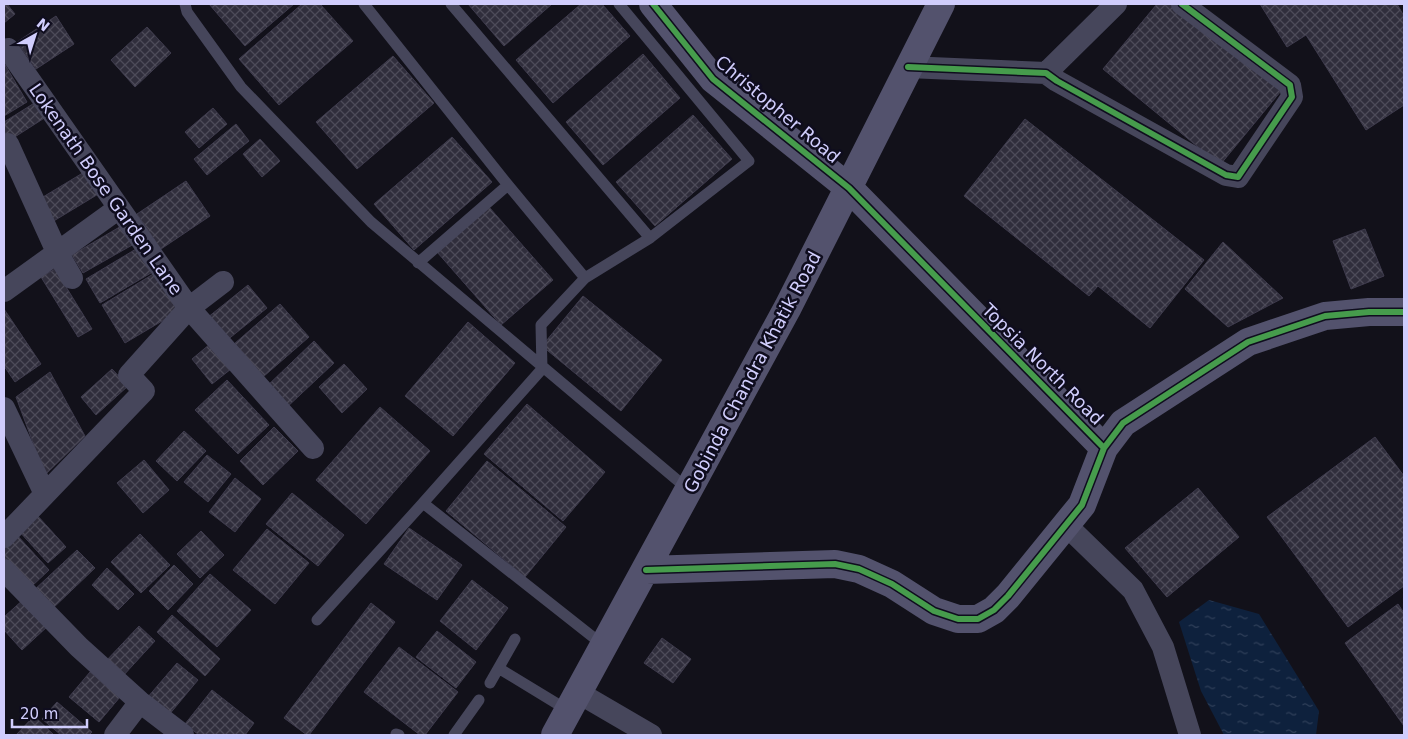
<svg xmlns="http://www.w3.org/2000/svg" width="1408" height="739" font-family="'DejaVu Sans',sans-serif">
	<defs>
		<pattern id="water-ripples" width="26" height="14" patternUnits="userSpaceOnUse" patternTransform="scale(1.25)"><rect width="26" height="14" fill="#0e213d"/><path d="M2 4q2-2 4 0t4 0M15 11q2-2 4 0t4 0" fill="none" stroke="#30405a"/></pattern>
		<pattern id="building-cross-hatch" width="8" height="8" patternUnits="userSpaceOnUse" patternTransform="scale(1.25)"><rect width="8" height="8" fill="#302e3c"/><path d="M0 0l8 8M0 8l8-8" fill="none" stroke="#4d4b59"/></pattern>
	</defs>
	<rect width="100%" height="100%" fill="#12111a"/>
	<!-- water -->
	<path fill="url(#water-ripples)" d="M1209 600 1259 614 1319 711 1316 735H1224L1201 691 1179 622Z"/>
	<!-- building -->
	<path fill="url(#building-cross-hatch)" stroke="#3e3b4d" d="M4 4H7L15 14 4 23Z
		M209 4H294L245 46Z
		M302 4H320L353 41 279 105 239 59Z
		M468 4H552L504 46Z
		M581 4H602L630 36 553 103 516 60Z
		M1157 4H1175L1281 91 1220 165 1103 69Z
		M1260 4H1397L1404 16V105L1366 130 1306 35 1287 47Z
		M56 16 74 44 36 69 17 42Z
		M147 27 171 53 135 87 111 60Z
		M643 54 680 98 603 165 566 122Z
		M393 56 434 103 357 169 316 122Z
		M4 63 27 102 4 116Z
		M36 102 46 117 10 140 4 131V122Z
		M213 108 227 124 199 148 185 132Z
		M693 115 732 159 655 226 616 182Z
		M1025 119 1204 260 1150 328 1098 286 1089 296 964 196Z
		M236 124 249 141 207 175 194 159Z
		M452 137 492 182 414 250 374 204Z
		M260 139 280 161 262 177 243 154Z
		M86 171 100 193 52 222 38 200Z
		M186 181 210 216 161 249 137 214Z
		M489 207 553 280 501 325 437 252Z
		M123 225 134 244 83 273 72 255Z
		M1365 229 1384 276 1351 289 1333 241Z
		M1223 242 1283 298 1228 327 1185 289Z
		M141 246 156 270 100 303 86 279Z
		M55 269 92 329 78 337 41 277Z
		M155 273 179 311 125 343 102 305Z
		M248 285 267 308 226 341 207 318Z
		M583 296 662 360 621 411 542 346Z
		M280 304 309 337 263 377 234 344Z
		M4 309 41 364 15 382 4 366Z
		M468 322 515 363 453 436 405 396Z
		M314 341 334 363 285 409 265 388Z
		M210 344 231 369 212 384 192 359Z
		M344 364 367 389 342 413 319 387Z
		M112 369 128 386 96 415 81 397Z
		M50 372 85 436 45 475 16 397Z
		M227 380 269 425 238 454 195 410Z
		M527 404 605 472 563 521 484 454Z
		M380 407 430 451 366 524 316 480Z
		M274 427 298 451 263 485 240 461Z
		M184 431 206 451 177 481 156 461Z
		M1375 437 1404 476V586L1348 627 1267 517Z
		M207 455 231 474 208 502 184 482Z
		M144 460 169 490 143 513 117 483Z
		M487 461 566 527 525 577 446 511Z
		M235 478 261 499 235 532 209 512Z
		M1198 488 1239 537 1167 597 1125 548Z
		M292 493 344 535 318 566 266 524Z
		M36 514 66 547 48 563 18 530Z
		M409 528 462 565 437 600 384 564Z
		M267 529 309 563 275 604 233 570Z
		M201 531 224 555 200 578 177 554Z
		M16 534 49 570 31 587 4 557V546Z
		M140 534 170 565 141 593 111 562Z
		M77 550 95 568 50 611 32 592Z
		M174 565 193 584 168 610 149 591Z
		M107 568 134 594 118 610 92 585Z
		M210 574 251 610 217 647 177 611Z
		M472 580 508 608 476 650 440 621Z
		M24 599 48 626 22 650 4 630V617Z
		M371 603 395 622 309 735H307L284 718Z
		M1398 604 1404 613V726L1345 643Z
		M172 615 220 659 205 676 157 632Z
		M139 626 155 641 122 677 105 662Z
		M437 631 476 662 456 688 416 657Z
		M662 638 691 659 673 683 644 663Z
		M399 647 458 692 425 735H420L364 692Z
		M177 663 198 680 168 716 147 698Z
		M90 672 120 697 99 722 69 697Z
		M212 690 254 723 245 735H199L185 724Z
		M57 702 92 732 89 735H61L42 719Z
		M34 716 54 735H16Z"/>
	<g fill="none" stroke-linecap="round" stroke-linejoin="round">
		<!-- lane -->
		<path stroke="#46465b" stroke-width="11" d="M185 4 187 12 241 87 371 222 689 490
			M364 4 508 185 585 278
			M451 4 650 238 585 278 541 325 542 369 423 503 603 645
			M619 4 749 161 650 238
			M418 263 508 185
			M317 620 423 503
			M500 669 569 711
			M490 683 515 639
			M396 734 399 735
			M454 735 479 700"/>
		<!-- street -->
		<path stroke="#46465b" stroke-width="22" d="M4 52 8 49 189 308 313 448
			M908 67 1046 73 1057 81 1226 175 1238 177 1292 97 1290 85 1182 4
			M1046 73 1116 4
			M8 144 57 252 72 278
			M4 291 119 208
			M4 408 45 494
			M1066 525 1133 590 1163 647 1190 735
			M4 537 144 391 129 375 189 308 223 282
			M4 570 79 647 140 702 183 735
			M579 693 651 735
			M115 735 140 702"/>
		<!-- secondary -->
		<path stroke="#53526d" stroke-width="28" d="M653 4 713 79 849 188 1104 448 1123 423 1248 342 1325 316 1369 312H1404
			M646 570 835 564 859 569 892 584 934 611 958 619H978L994 610 1008 596 1082 505 1104 448
			M555 735 788 307 941 4"/>
		<defs>
			<path id="cycleway" d="M653 4 713 79 849 188 1104 448 1123 423 1248 342 1325 316 1369 312H1404
				M908 67 1046 73 1057 81 1226 175 1238 177 1292 97 1290 85 1182 4
				M646 570 835 564 859 569 892 584 934 611 958 619H978L994 610 1008 596 1082 505 1104 448"/>
		</defs>
		<!-- cycleway casing -->
		<use href="#cycleway" stroke="#0f0d1e" stroke-width="9"/>
		<!-- cycleway -->
		<use href="#cycleway" stroke="#469c4c" stroke-width="6"/>
	</g>
	<g text-anchor="middle" dominant-baseline="central" stroke-width="5" stroke-linejoin="round" paint-order="stroke">
		<!-- street labels -->
		<g font-size="18" fill="#d0cdfc" stroke="#0f0d1e">
			<text transform="translate(778 109) rotate(40)">Christopher Road</text>
			<text transform="translate(106 189) rotate(55)">Lokenath Bose Garden Lane</text>
			<text transform="translate(1043 364) rotate(45)">Topsia North Road</text>
			<text transform="translate(752 372) rotate(-62)">Gobinda Chandra Khatik Road</text>
		</g>
	</g>
	<!-- border -->
	<rect width="1408" height="739" fill="none" stroke="#d0cdfc" stroke-width="10"/>
	<!-- north arrow -->
	<g transform="translate(35 35) rotate(39)" stroke="#0f0d1e" stroke-width="4" paint-order="stroke">
	<path d="M0-4L9 19L0 12L-9 19Z" fill="#d0cdfc"/>
	<text y="-8" font-size="14" font-weight="bold" text-anchor="middle" fill="#d0cdfc">N</text>
	</g>
	<!-- scale -->
	<path d="M12 719v8h75v-8" fill="none" stroke="#d0cdfc" stroke-width="2.5"/>
	<text x="20" y="719" font-size="15" fill="#d0cdfc" stroke="#0f0d1e" stroke-width="4" paint-order="stroke">20 m</text>
</svg>
